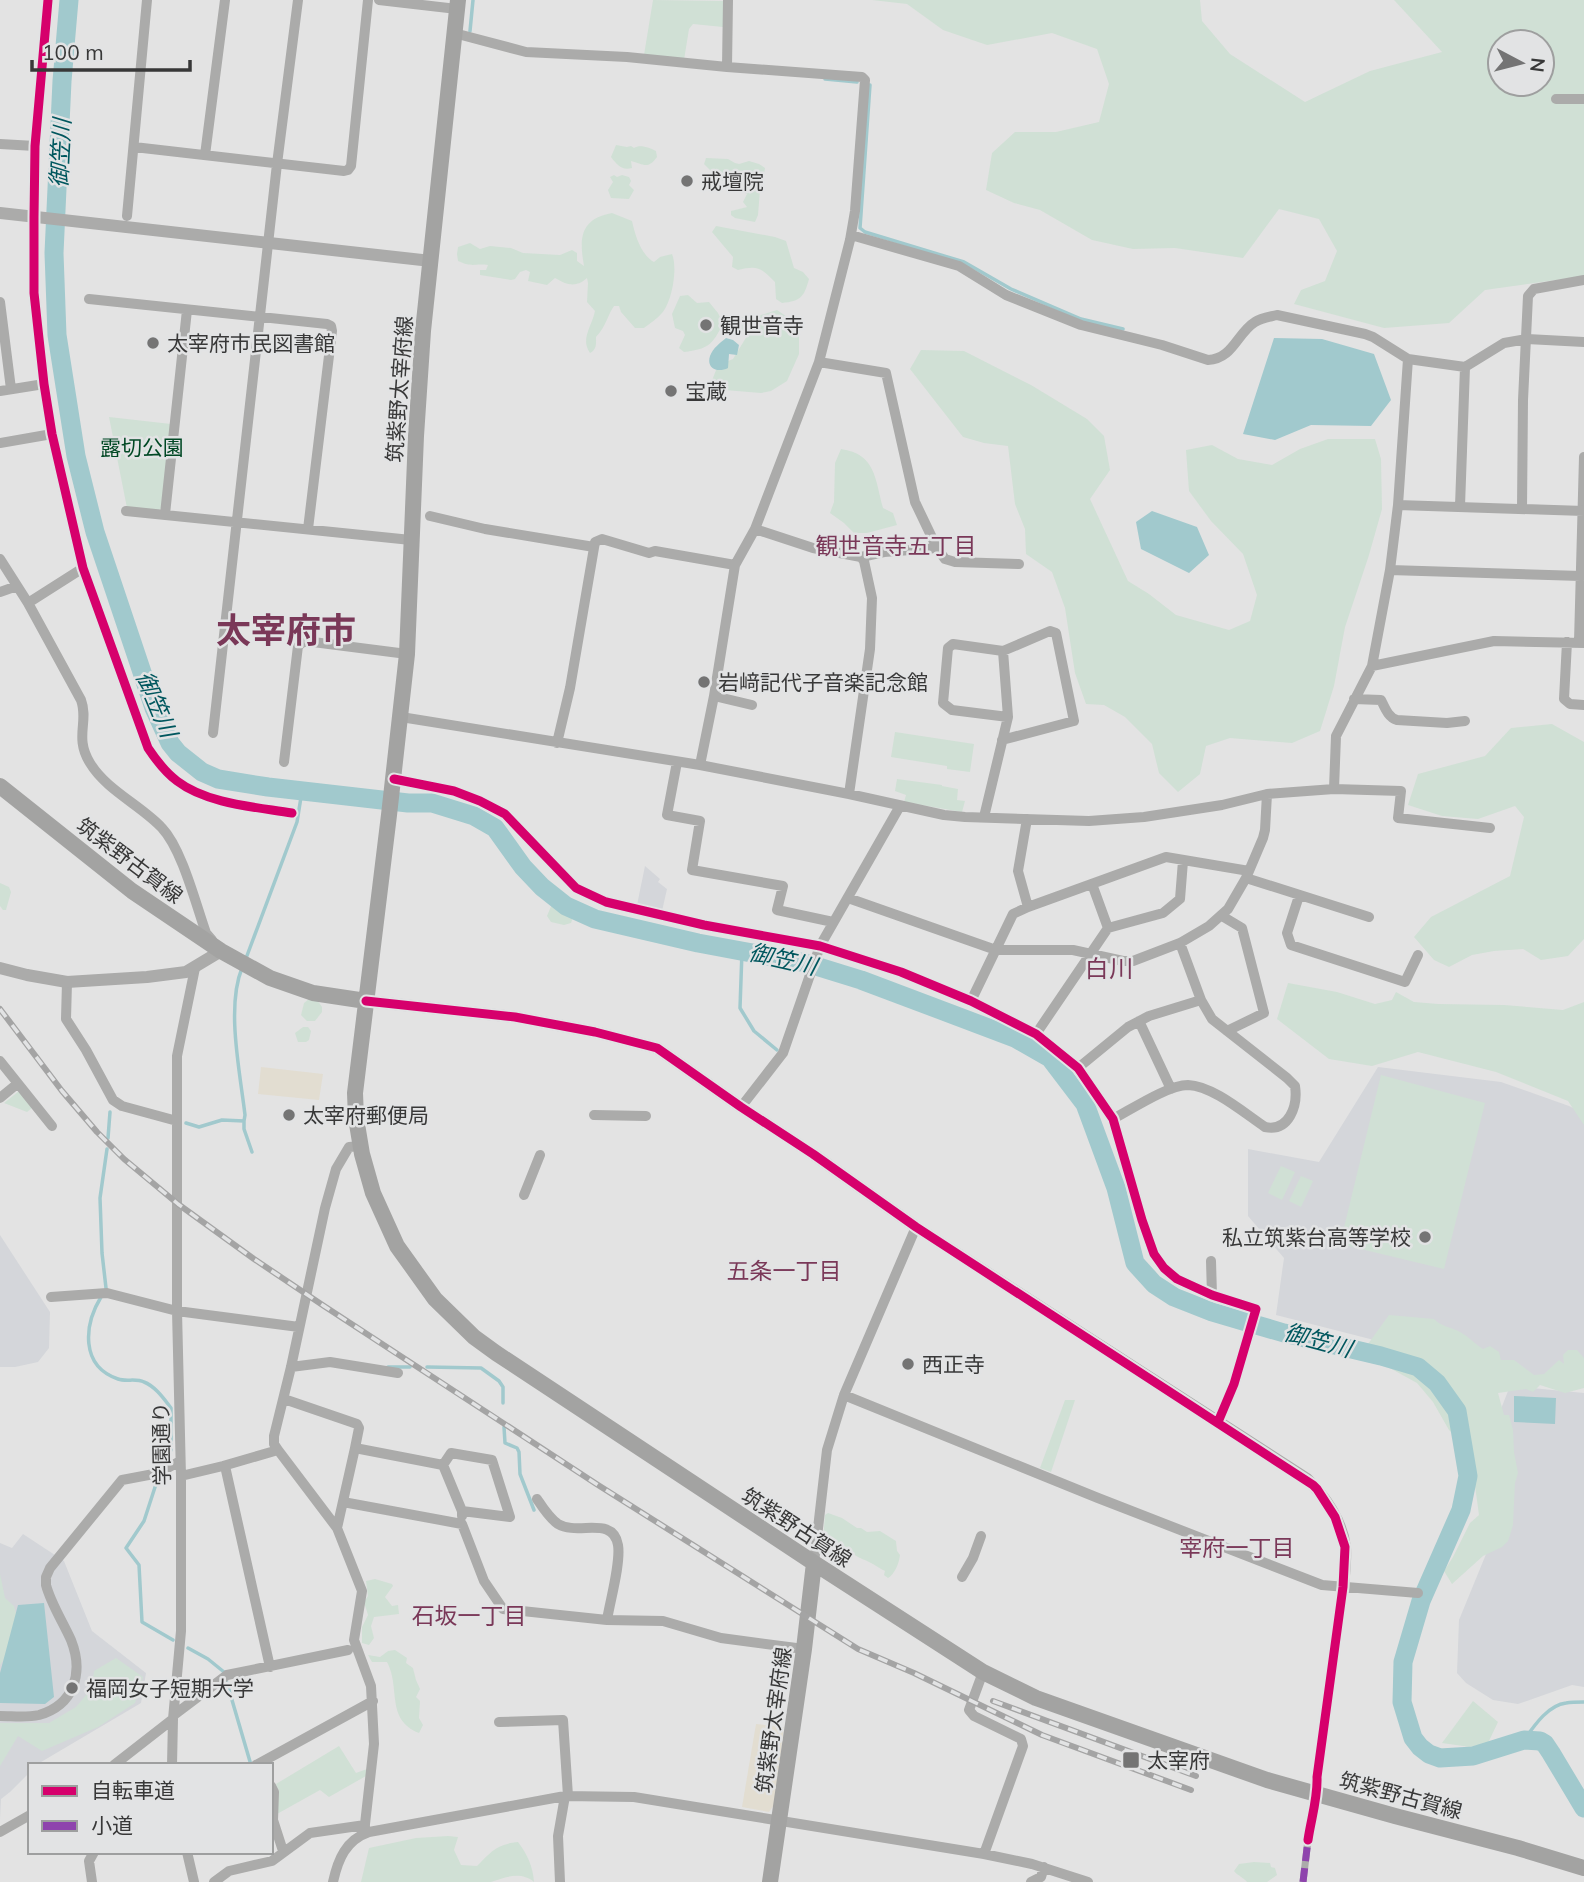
<svg xmlns="http://www.w3.org/2000/svg" width="1584" height="1882" font-family="Mulish,'Noto Sans JP',sans-serif">
	<rect width="100%" height="100%" fill="#e3e3e3"/>
	<!-- commercial -->
	<path fill="#e2ddd1" d="M261 1067 323 1074 319 1100 258 1094Z
		M756 1724 784 1727 774 1805 769 1812 742 1807Z"/>
	<!-- built -->
	<path fill="#d4d6da" d="M645 866 660 879 658 882 667 889 662 911 637 905Z
		M1378 1067 1501 1082 1569 1106 1584 1113V1385L1523 1378 1276 1315 1284 1258 1248 1216V1149L1319 1162Z
		M0 1235 50 1312 49 1348 38 1362 15 1367H0Z
		M1510 1386 1584 1393V1687L1572 1685 1518 1704 1493 1700 1466 1683 1457 1673 1459 1620 1491 1542 1497 1419Z
		M23 1534 64 1561 92 1631 146 1673 141 1703 36 1765H30V1772L10 1792 1 1799 0 1819V1543L12 1548Z"/>
	<!-- green -->
	<path fill="#d0e0d5" fill-rule="evenodd" d="M653 0 724 1 723 27 693 24 689 29 684 60 644 55Z
		M872 0H1200L1202 21 1230 54 1305 102 1370 71 1442 52 1394 0H1584V276L1485 290 1449 323 1384 328 1294 304 1301 290 1325 281 1337 251 1319 219 1279 209 1243 258 1175 248 1133 249 1092 240 1040 210 1014 203 986 190 992 153 1015 132H1056L1099 122 1109 84 1097 49 1052 33 987 45 943 30 907 4ZM1500 42H1542V84H1500Z
		M616 145 627 147 631 146 634 148C640 144 650 148 656 151L657 157C648 170 643 164 631 161L632 168C622 171 617 165 611 157Z
		M706 158 728 159 735 163 739 164 749 161 759 164 765 168 762 188 760 190 758 215 755 222 735 218 731 215V211L747 207 743 202 747 194 742 191 743 181 739 178 735 182H725L713 176 712 172 704 164Z
		M614 175 617 177 622 175 629 177 631 181 629 185 634 190 629 199 611 198 608 190 613 182 610 177Z
		M612 213 632 221C635 235 641 255 654 262L660 257 672 254C678 268 672 302 662 313 657 319 650 323 644 328H635L621 312 619 306H614C606 318 607 325 596 337 596 344 597 349 590 353 580 339 592 326 595 311L587 302 588 283 587 278C576 288 567 285 555 278L547 285 528 281 530 272 526 270 520 272 515 279 511 280 480 275V270H486L488 265C474 263 474 268 458 261L457 254 458 247 470 243 480 249 490 246 511 248 523 253 560 255 572 250 577 253V261L584 266C579 238 580 219 612 213Z
		M716 226 775 237 786 241 794 268 803 272 809 279C804 297 801 301 782 303L776 299 775 282C761 268 758 265 738 270L732 267 733 257 712 232Z
		M688 295 697 303 709 302 718 313 723 323C713 345 708 349 684 352L679 348 685 335 683 331 675 328 672 314 680 296Z
		M777 310 799 325V354L787 381 771 391 761 393 713 389 711 383 718 365 733 359 747 336 733 322 734 318 758 316Z
		M921 350 964 351 1031 385 1087 419 1104 436 1110 470 1090 499 1128 581 1149 594 1176 615 1229 630 1250 621 1257 595 1243 554 1211 521 1189 491 1186 450 1212 445 1238 459 1272 465 1300 449 1328 439H1375L1381 459 1382 509 1369 555 1345 627 1334 686 1320 731 1292 743 1230 738 1206 746 1200 774 1178 792 1159 773 1152 744 1125 717 1104 705 1086 704 1075 673 1065 608 1052 572 1026 554 1025 529 1015 504 1008 446 984 443 963 437 910 369Z
		M109 417 171 424 163 507 157 511 127 508Z
		M841 449C876 454 875 479 883 508L893 513 897 525 867 533H854L844 523 830 513 834 502 835 463Z
		M1552 724 1584 742V939L1568 956 1541 960 1523 949 1494 951 1472 955 1449 967 1434 960 1414 937 1431 917 1510 876 1524 817 1515 806 1478 819 1442 816 1408 805 1418 774 1485 756 1511 728Z
		M895 732 974 744 970 772 947 769V766L891 757Z
		M897 779 942 785V786L958 789 957 800 965 801 962 812 904 802 906 795 895 791Z
		M0 883 9 887 11 892 6 910H3L0 906Z
		M560 900 566 901 568 910 578 914 577 918 573 917 571 923 564 925 551 922 547 916 552 904Z
		M1288 983 1337 992 1375 1004 1392 1000 1396 992 1414 1002 1438 1004 1504 1005 1563 1010 1584 1002V1125L1568 1101 1496 1072 1418 1052 1372 1066 1329 1059 1277 1019Z
		M316 998 322 1007V1012L315 1021H307L301 1015 304 1003 309 999Z
		M303 1027H308L311 1031 309 1040 306 1042H298L295 1033Z
		M1381 1075 1485 1103 1444 1269 1340 1244Z
		M19 1091 32 1108 27 1112 4 1103Z
		M1281 1166 1295 1172 1282 1200 1268 1193Z
		M1301 1176 1313 1181 1301 1207 1289 1201Z
		M1389 1315 1434 1319C1442 1327 1451 1327 1460 1332 1469 1337 1475 1344 1483 1349L1490 1346 1499 1352 1501 1360H1514L1534 1375 1544 1374 1559 1360 1564 1364 1563 1355 1568 1350H1577L1584 1358V1388L1565 1393 1540 1385 1533 1392 1526 1389 1498 1393 1504 1415H1509L1513 1430 1514 1452 1518 1473 1515 1483 1513 1525 1510 1535 1508 1541 1502 1547 1483 1556 1452 1584 1444 1571 1453 1557 1470 1523 1479 1515 1470 1449 1449 1430 1433 1402 1417 1383 1388 1367 1331 1353 1330 1348 1368 1344Z
		M1065 1400H1075L1051 1472 1040 1468Z
		M828 1513 842 1518 857 1528H861L867 1532 880 1531 896 1541 897 1551 900 1555C899 1563 895 1574 888 1578L884 1575 885 1571C880 1569 874 1564 869 1562 861 1558 855 1557 848 1549L849 1547 832 1546 823 1540 825 1515Z
		M0 1574 5 1598 14 1606 18 1621 13 1646 0 1665Z
		M375 1579 392 1584 393 1586 385 1597 392 1606 398 1605 399 1614 374 1617 371 1626 374 1638 369 1645 362 1643V1627L368 1615 364 1602 368 1596 366 1581Z
		M395 1650 407 1658 406 1663 413 1668 416 1680 420 1689 416 1697 420 1701 419 1718 423 1725 419 1733C385 1719 401 1688 387 1662H372L368 1655 380 1657 388 1651Z
		M116 1658 143 1677 135 1703 98 1727 42 1751 18 1736 0 1766V1723H49L76 1707 92 1688 94 1671Z
		M1473 1701 1498 1722 1488 1743 1470 1747 1442 1743Z
		M339 1746 356 1773 367 1769 366 1776 329 1797 320 1790 277 1814 279 1791 276 1784Z
		M448 1836 458 1837 454 1850 461 1865 477 1866C491 1852 496 1844 518 1842 527 1854 533 1866 534 1882 521 1871 505 1877 491 1882H361L369 1848 416 1838Z
		M1254 1862 1270 1863 1271 1867 1275 1868 1277 1875 1267 1882H1247C1243 1877 1238 1876 1234 1871L1239 1864Z"/>
	<!-- water -->
	<path fill="#a1c9cd" d="M726 338 733 340 739 345 737 355 729 354 728 368C718 373 706 369 710 356 713 348 720 343 726 338Z
		M1274 338 1322 339 1374 354 1391 400 1371 426 1311 425 1275 440 1243 434Z
		M1152 511 1197 527 1209 555 1189 573 1141 549 1136 522Z
		M1514 1396 1556 1398 1555 1424 1514 1422Z
		M44 1603 54 1697 45 1704 0 1703V1673L18 1605Z"/>
	<g fill="none" stroke-linecap="round" stroke-linejoin="round">
		<!-- stream -->
		<path stroke="#a1c9cd" stroke-width="3.5" d="M470 31 473 0
			M825 79 857 82
			M870 85 860 228 865 232 964 262 1011 289 1081 319 1123 329
			M742 951 740 1008 754 1031 777 1050
			M245 961 297 822 302 791
			M244 1121V1129L252 1152
			M186 1123 199 1127 222 1120 244 1121 245 1115C240 1072 226 1007 242 968
			M108 1138 110 1112
			M106 1288 102 1253 100 1198 107 1149
			M101 1297C84 1325 80 1366 118 1379 126 1382 136 1378 144 1382 155 1386 164 1399 171 1408V1450L165 1462
			M388 1367H410
			M427 1367 481 1368 499 1381 503 1387V1403
			M504 1427 505 1443 517 1448 519 1452 520 1474 534 1510
			M158 1478 144 1521 126 1548 139 1565 142 1622 173 1640
			M188 1648 208 1659 224 1672
			M227 1683 251 1765
			M1524 1740C1534 1726 1548 1705 1566 1703 1572 1702 1578 1702 1584 1702"/>
		<!-- river -->
		<path stroke="#a1c9cd" stroke-width="19" d="M69 0 62 81 54 253 57 335 76 456 95 532 154 708 170 743 178 753 202 772 218 779 268 787 408 803H432L474 816 495 828 523 867 542 887 566 906 595 919 698 943 806 963 861 980 1015 1038 1050 1058 1085 1104 1116 1188 1135 1263 1154 1284 1174 1297 1212 1312 1284 1333 1381 1356 1418 1367 1437 1383 1457 1411 1468 1476 1461 1510 1421 1601 1403 1662 1402 1702 1413 1738 1420 1747 1429 1754 1440 1758 1473 1756 1524 1740 1540 1741 1545 1744 1551 1753 1584 1808"/>
		<!-- pedestrian -->
		<path stroke="#ababaa" stroke-width="7" d="M1303 1882 1308 1840"/>
		<!-- minor -->
		<path stroke="#ababaa" stroke-width="10" d="M48 0 35 146 34 217V293L44 384 52 434 83 568 148 748C156 760 165 772 177 781 207 804 256 807 292 813
			M379 0 457 9
			M454 33 526 52 627 57 727 67
			M1556 99H1584
			M0 144 35 146
			M134 147 344 171 348 170 351 166 368 0
			M205 155 225 0
			M127 216 147 0
			M851 235 959 266 1006 295 1081 325 1162 345 1208 360C1233 359 1237 333 1255 322 1261 318 1269 317 1277 315L1365 334 1373 337 1408 359 1465 367 1504 343 1527 339 1584 342
			M89 299 327 324 331 326 332 331 308 529
			M0 302 11 389
			M819 362 886 373 915 502 937 548 884 552 861 557
			M0 391 44 384
			M0 443 52 434
			M1398 505 1584 511
			M1460 506 1465 367
			M1522 508 1523 400 1528 296 1534 289 1584 280
			M126 511 411 540
			M165 514 187 310
			M430 516 485 529 594 547
			M755 529 813 548 861 557 864 561 872 598 870 649 849 794
			M937 548 945 559 955 562 1019 564
			M0 559 28 603 81 700C89 722 74 737 90 763 106 790 142 806 162 828 182 849 196 905 206 933L212 940
			M1390 570 1581 576
			M0 592 17 586
			M28 603 83 568
			M1567 642 1564 699 1570 704 1584 705
			M1579 642 1584 457
			M1003 651 953 644 948 648 943 703 952 710 1008 717
			M1372 666 1494 641 1584 643
			M714 696 752 705
			M1354 699 1381 700C1385 708 1388 717 1397 720L1447 723 1465 721
			M401 717 700 765 849 794 944 815 965 817 1089 821 1144 817 1222 805 1267 794 1334 789 1336 736 1372 666 1390 570 1398 505 1408 359
			M213 733 277 164 298 0
			M557 743 570 688 595 542 602 539 649 553 655 551 735 565
			M284 762 298 646 303 642H313L407 654
			M677 762 667 815 700 821 692 870 783 886 777 910 833 922
			M700 765 714 696 735 565 755 529 819 362 850 240 855 211 865 80 862 77 727 67 728 0
			M394 779 454 791 480 801 505 814 576 888 606 902 704 925 820 946 901 972 971 1001 1036 1034 1078 1068 1113 1119 1142 1220 1154 1254 1164 1268 1177 1279 1212 1295 1256 1309 1234 1384 1218 1422
			M1334 789 1401 791 1398 818 1490 828
			M984 817 1008 717 1003 651 1050 631 1056 633 1074 721 1002 740
			M1027 819 1018 871 1028 907
			M1246 878 1369 917
			M1299 896 1287 933 1291 945 1405 982 1418 955
			M848 898 996 950H1073L1123 961H1133L1180 943 1209 926 1228 909 1246 878 1263 838 1265 830 1267 794
			M1222 916 1242 928 1264 1013 1227 1031
			M1108 928 1163 913 1180 899 1183 861
			M67 982 66 1019 86 1050 113 1100 122 1106 177 1121
			M971 1001 1013 914 1028 907 1166 857 1249 871
			M1139 1021 1171 1089
			M1036 1034 1108 928 1092 884
			M0 1061 52 1126
			M1078 1068 1128 1027 1149 1016 1201 1000
			M0 1098 17 1084
			M741 1107 783 1053 820 946 900 806
			M594 1115 646 1116
			M1113 1119C1132 1109 1168 1085 1188 1085 1213 1086 1244 1113 1265 1127 1289 1132 1298 1106 1295 1086L1287 1078 1212 1019 1201 1000 1180 943
			M524 1195 540 1155
			M1211 1261 1212 1295
			M51 1297 107 1293 177 1311 299 1327
			M291 1367 330 1362 398 1373
			M844 1395 1098 1498 1322 1585 1418 1593
			M284 1399 357 1424 359 1428 355 1448 337 1528
			M355 1448 443 1465 462 1511V1516
			M278 1450 274 1444V1436L291 1367 325 1208 336 1169 349 1147 361 1146
			M443 1465 451 1453 492 1460 510 1517 462 1511
			M225 1466 270 1667
			M181 1476 223 1466 278 1450 337 1528 362 1591 354 1640 371 1686 374 1744 364 1833
			M537 1499C543 1508 549 1518 558 1524 578 1536 613 1515 618 1545 621 1563 610 1601 607 1620
			M343 1502 462 1524 484 1581 503 1609 607 1620 663 1621 721 1638 804 1649
			M814 1563 827 1450 844 1395 916 1227
			M962 1577 973 1558 981 1536
			M983 1672 969 1710 974 1716 1021 1739 1023 1746 984 1854
			M174 1715 227 1675 348 1650
			M0 1716C13 1716 26 1718 39 1715 74 1705 84 1673 71 1640 63 1622 51 1604 46 1585V1577L50 1568 122 1480 159 1473 180 1461
			M499 1722 563 1720 568 1796
			M114 1765 173 1719
			M172 1765 173 1719 181 1631V1476L177 1311V1056L195 968
			M256 1765 373 1701
			M271 1786 274 1792 273 1820 283 1851
			M0 1832 30 1815
			M1308 1840C1311 1819 1318 1798 1317 1777L1343 1587
			M187 1852 194 1882
			M92 1882 89 1861 94 1852
			M214 1882 229 1871 272 1861 310 1833 365 1825
			M333 1882C338 1859 346 1840 369 1832L565 1796 634 1797 984 1854 1032 1864 1088 1882
			M560 1882 558 1836 565 1796
			M1031 1882 1041 1877 1044 1867"/>
		<!-- tertiary -->
		<path stroke="#ababaa" stroke-width="12" d="M0 213 431 261
			M0 968 27 975 67 982 147 977 186 972 221 951
			M366 1001 515 1017 595 1032 657 1048 741 1107 813 1154 916 1227 1307 1479C1325 1496 1342 1522 1345 1547 1346 1560 1344 1574 1343 1587"/>
		<!-- primary -->
		<path stroke="#a3a3a2" stroke-width="16" d="M458 0 423 331 416 436 407 654 389 815 355 1093 356 1118 362 1154 373 1193 397 1246 435 1299 474 1337 496 1353 814 1563 983 1672 1036 1698 1267 1780 1395 1816 1518 1848 1584 1868
			M0 786 132 891 221 951 270 978 313 993 366 1001
			M770 1882 804 1649 814 1563"/>
		<defs>
			<path id="rail" d="M0 1009 62 1091 97 1132 124 1159 178 1204 254 1259 324 1306 598 1485 858 1649 914 1673 1042 1735 1191 1790
				M993 1701 1196 1776"/>
		</defs>
		<!-- rail casing -->
		<use href="#rail" stroke="#a4a4a4" stroke-width="6"/>
		<!-- rail -->
		<use href="#rail" stroke="#e2e3e4" stroke-width="3.5" stroke-dasharray="10" stroke-linecap="butt"/>
		<!-- quiet -->
		<path stroke="#8e44ad" stroke-width="7" stroke-dasharray="14 7" stroke-linecap="butt" d="M1303 1882 1308 1840"/>
		<defs>
			<path id="cycleway" d="M48 0 35 146 34 217V293L44 384 52 434 83 568 148 748C156 760 165 772 177 781 207 804 256 807 292 813
				M394 779 454 791 480 801 505 814 576 888 606 902 704 925 820 946 901 972 971 1001 1036 1034 1078 1068 1113 1119 1142 1220 1154 1254 1164 1268 1177 1279 1212 1295 1256 1309 1234 1384 1218 1422
				M366 1001 515 1017 595 1032 657 1048 741 1107 813 1154 916 1227 1313 1485 1317 1489 1335 1517 1345 1547 1343 1587 1317 1777C1318 1798 1311 1819 1308 1840"/>
		</defs>
		<!-- cycleway casing -->
		<use href="#cycleway" stroke="#e2e3e4" stroke-width="13"/>
		<!-- cycleway -->
		<use href="#cycleway" stroke="#d6006c" stroke-width="9"/>
	</g>
	<!-- markers -->
	<g fill="#747474" stroke="#e2e3e4" stroke-width="2.5">
		<circle cx="687" cy="181" r="7"/>
		<circle cx="706" cy="325" r="7"/>
		<circle cx="153" cy="343" r="7"/>
		<circle cx="671" cy="391" r="7"/>
		<circle cx="704" cy="682" r="7"/>
		<circle cx="289" cy="1115" r="7"/>
		<circle cx="1425" cy="1237" r="7"/>
		<circle cx="908" cy="1364" r="7"/>
		<circle cx="72" cy="1688" r="7"/>
		<rect x="1122" y="1751" width="18" height="18" rx="3.5"/>
	</g>
	<g text-anchor="middle" dominant-baseline="central" stroke-width="5" stroke-linejoin="round" paint-order="stroke">
		<!-- poi labels -->
		<g font-size="21" fill="#383838" stroke="#e2e3e4" text-anchor="start">
			<text x="701" y="181">戒壇院</text>
			<text x="720" y="325">観世音寺</text>
			<text x="167" y="343">太宰府市民図書館</text>
			<text x="685" y="391">宝蔵</text>
			<text x="718" y="682">岩﨑記代子音楽記念館</text>
			<text x="303" y="1115">太宰府郵便局</text>
			<text x="1411" y="1237" text-anchor="end">私立筑紫台高等学校</text>
			<text x="922" y="1364">西正寺</text>
			<text x="86" y="1688">福岡女子短期大学</text>
			<text x="1147" y="1760">太宰府</text>
		</g>
		<!-- street labels -->
		<g font-size="21" fill="#383838" stroke="#e2e3e4">
			<text transform="translate(399 389) rotate(-86)">筑紫野太宰府線</text>
			<text transform="translate(130 860) rotate(37)">筑紫野古賀線</text>
			<text transform="translate(161 1444) rotate(-91)">学園通り</text>
			<text transform="translate(797 1527) rotate(33)">筑紫野古賀線</text>
			<text transform="translate(773 1720) rotate(-82)">筑紫野太宰府線</text>
			<text transform="translate(1401 1795) rotate(15)">筑紫野古賀線</text>
		</g>
		<!-- park labels -->
		<g font-size="21" fill="#004824" stroke="#e2e3e4">
			<text x="142" y="447">露切公園</text>
		</g>
		<!-- water labels -->
		<g font-size="23" font-style="italic" fill="#00575e" stroke="#e2e3e4">
			<text transform="translate(60 153) rotate(-87)">御笠川</text>
			<text transform="translate(157 704) rotate(67)">御笠川</text>
			<text transform="translate(783 959) rotate(13)">御笠川</text>
			<text transform="translate(1318 1340) rotate(15)">御笠川</text>
		</g>
		<!-- neighbourhood labels -->
		<g font-size="23" fill="#7a3858" stroke="#e2e3e4">
			<text x="896" y="545">観世音寺五丁目</text>
			<text x="784" y="1270">五条一丁目</text>
			<text x="1237" y="1547">宰府一丁目</text>
			<text x="469" y="1615">石坂一丁目</text>
		</g>
		<!-- quarter labels -->
		<g font-size="24" fill="#7a3858" stroke="#e2e3e4">
			<text x="1109" y="968">白川</text>
		</g>
		<!-- town labels -->
		<g font-size="35" font-weight="bold" fill="#7a3858" stroke="#e2e3e4">
			<text x="286" y="630">太宰府市</text>
		</g>
	</g>
	<!-- legend -->
	<rect x="28" y="1763" width="245" height="91" fill="#e2e3e4" stroke="#9e9f9f" stroke-width="2"/>
	<rect x="42" y="1786" width="35" height="10" fill="#d6006c" stroke="#9e9f9f" stroke-width="2"/>
	<text x="91" y="1798" font-size="21" fill="#383838">自転車道</text>
	<rect x="42" y="1821" width="35" height="10" fill="#8e44ad" stroke="#9e9f9f" stroke-width="2"/>
	<text x="91" y="1833" font-size="21" fill="#383838">小道</text>
	<!-- north arrow -->
	<g transform="translate(1521 63) rotate(97)"><circle r="33" fill="#e2e3e4" stroke="#9e9f9f" stroke-width="2"/>
	<path d="M0-5L12 26L0 18L-12 26Z" fill="#747474"/>
	<text y="-10" font-size="19" font-weight="bold" text-anchor="middle" fill="#383838">N</text>
	</g>
	<!-- scale -->
	<path d="M32 60v10h158v-10" fill="none" stroke="#383838" stroke-width="3.5"/>
	<text x="42" y="60" font-size="21" fill="#383838" stroke="#e2e3e4" stroke-width="5" paint-order="stroke">100 m</text>
</svg>
